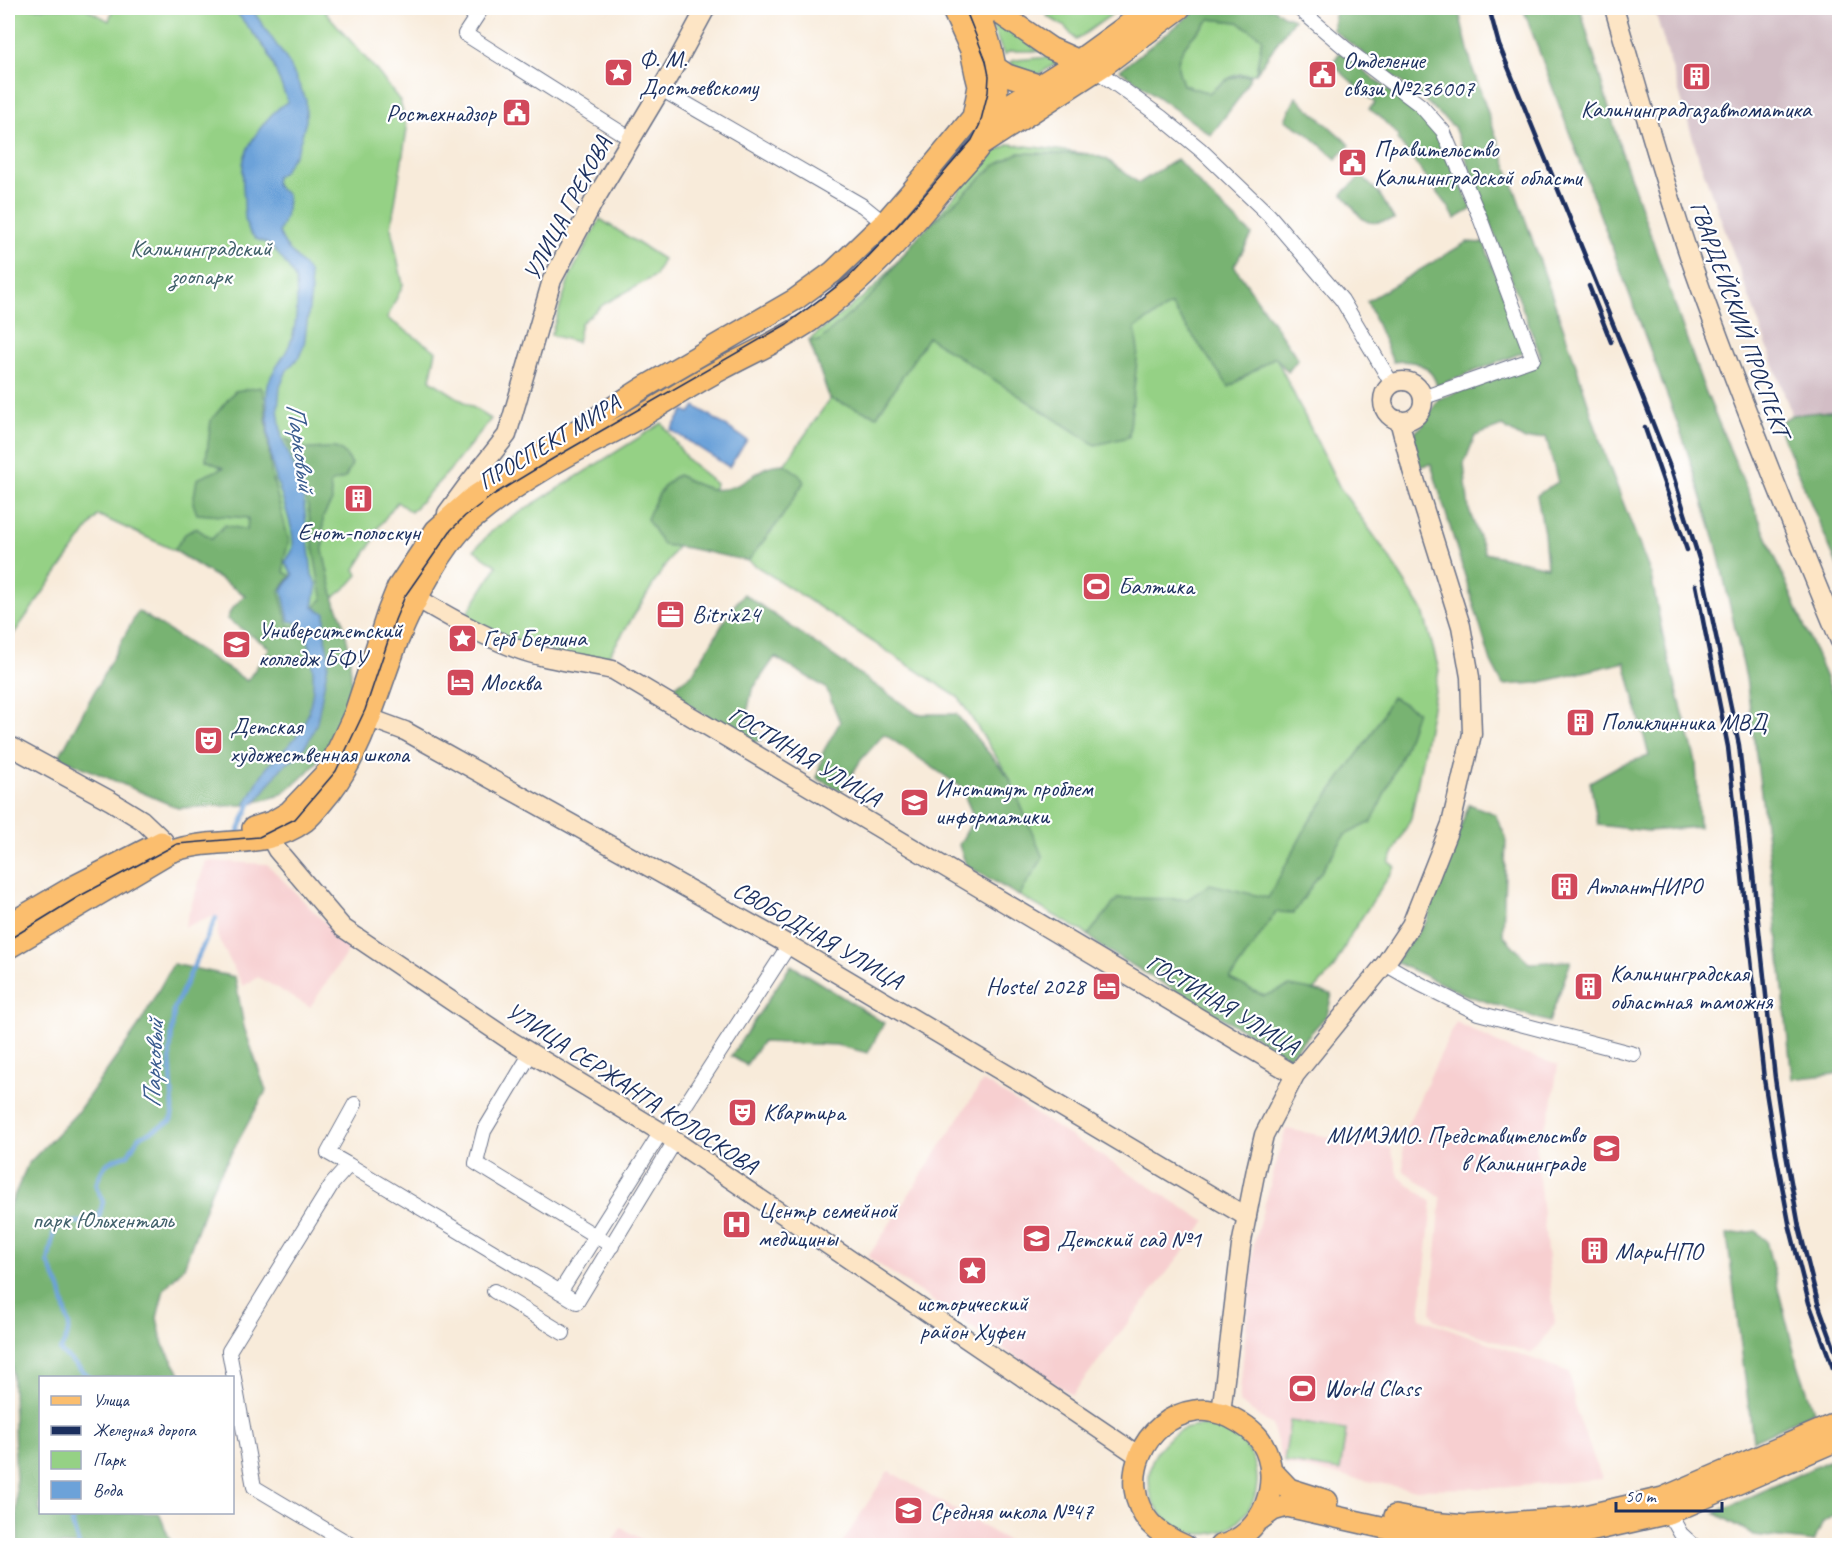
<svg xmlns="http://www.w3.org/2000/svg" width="1847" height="1553" font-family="Caveat,sans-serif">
	<rect width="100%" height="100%" fill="#fff"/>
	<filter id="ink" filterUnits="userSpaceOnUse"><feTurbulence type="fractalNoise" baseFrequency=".0167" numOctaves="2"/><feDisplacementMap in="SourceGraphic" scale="12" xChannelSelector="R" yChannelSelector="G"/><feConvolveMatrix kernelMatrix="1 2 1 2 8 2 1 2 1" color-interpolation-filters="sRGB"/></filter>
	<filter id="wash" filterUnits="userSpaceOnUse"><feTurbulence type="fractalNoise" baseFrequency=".008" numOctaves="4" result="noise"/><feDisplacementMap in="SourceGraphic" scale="24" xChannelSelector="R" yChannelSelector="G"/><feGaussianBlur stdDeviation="1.35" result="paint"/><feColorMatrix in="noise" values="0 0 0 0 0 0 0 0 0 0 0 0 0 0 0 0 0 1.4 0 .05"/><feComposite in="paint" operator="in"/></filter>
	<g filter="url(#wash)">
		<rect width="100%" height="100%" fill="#f8ebda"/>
		<!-- built -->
		<path fill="#f7cfd0" d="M206 861 267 864 350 948 310 1007 258 977 243 986 217 936 219 919 211 917 184 927Z
			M1456 1022 1512 1050 1558 1065 1552 1105 1548 1119 1538 1138 1536 1150 1555 1323 1539 1346 1530 1353 1435 1320 1431 1312 1441 1198 1404 1171 1402 1136Z
			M983 1081 1206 1222 1072 1395 868 1257Z
			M1286 1129 1391 1148 1399 1177 1432 1202 1420 1318 1569 1372 1576 1411 1602 1479 1495 1488 1409 1489 1286 1465 1282 1459 1272 1425 1239 1403 1254 1242Z
			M888 1471 891 1472 1015 1545H841Z
			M621 1527 651 1545H610Z"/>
		<!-- industrial -->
		<path fill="#d2bdc5" d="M1654 8H1839V410L1792 415 1699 159Z"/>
		<!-- green -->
		<path fill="#95d185" stroke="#588072" stroke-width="1.5" d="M8 8H85L109 21 113 8H322L377 71 400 101 407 129 391 228 403 285 387 318 436 351 430 380 491 419 450 470 411 512 397 502 372 536 375 538 355 569 358 575 350 584 288 636 245 595 174 550 98 515 8 642Z
			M1053 8H1110L1115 12 1076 40 1065 27 1047 16Z
			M986 12 1040 51H1010L1004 55Z
			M1210 19 1238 22 1262 38 1256 73C1250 76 1248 74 1241 74 1230 75 1218 86 1209 93L1183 85C1181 79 1178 72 1178 66 1177 48 1199 31 1210 19Z
			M1050 57 1059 62 1034 77 1009 63 1015 60Z
			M1010 144 1088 154 1106 159 1231 266 1340 488 1387 554 1423 611 1439 670 1411 818 1389 862 1395 867 1351 934 1334 968 1271 1039 966 865 1009 777 959 698 727 547 830 399 809 340 873 289 992 153Z
			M600 219 663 259 655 276 604 304 581 323 577 342 551 335 570 276Z
			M662 423 687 459 716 484 601 668 461 623 497 566 474 550 495 528Z
			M1290 1421 1346 1430 1340 1471 1284 1462Z
			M1149 1480a54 54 0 1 1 108 0a54 54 0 1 1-108 0Z"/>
		<!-- forest -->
		<path fill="#78b372" stroke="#4a7168" stroke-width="1.5" fill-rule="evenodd" d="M1199 8H1273L1283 15 1294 19 1256 73 1262 38 1238 22 1210 19C1199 31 1177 48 1178 66 1178 72 1182 80 1183 85L1209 93C1222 82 1234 73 1251 76L1239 98 1211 135 1120 70Z
			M1336 8H1458L1473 70 1570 347 1603 450 1651 575 1665 646 1696 762 1699 827 1648 831 1598 825 1590 782 1620 765 1649 756 1625 662 1537 683 1503 685 1491 662 1431 464 1417 467 1411 436 1423 425 1438 399 1535 364 1541 357 1454 127 1423 99 1333 30ZM1502 426 1525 440 1546 437 1558 482 1537 495 1544 533 1547 567 1485 553 1469 510 1464 464 1475 436Z
			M1523 8H1580L1621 150 1702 383 1839 709 1840 1070 1835 1074 1792 1079 1771 870 1746 678 1716 543 1684 441Z
			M1340 52 1428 121 1442 144 1472 209 1455 219 1448 206 1397 139 1399 136 1379 116 1369 109 1375 103 1332 64Z
			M1296 97 1350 145 1336 159 1307 133 1285 120Z
			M1018 153 1088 154 1106 159 1139 183 1177 159 1208 193 1252 235 1234 266 1298 359 1288 372 1275 357 1229 387 1171 305 1135 328 1138 350 1129 437 1095 445 928 337 877 416 830 399 809 340 819 341 875 292 919 235 994 166Z
			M1361 176 1379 193 1394 219C1358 229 1364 217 1342 194Z
			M1467 242 1484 243 1524 352 1437 386C1431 365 1414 359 1393 362L1367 301Z
			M261 387 264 394 271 472 289 541 284 559V572L291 576 279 591 288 625 294 626 323 599C314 567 313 535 307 502 303 480 294 460 286 439 293 442 302 448 310 449 332 449 338 441 352 464L345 478 330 483 332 501 323 517V551L334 600 342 618 349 649 352 687 330 741 314 766 297 782 278 796 245 805 178 808 59 757 138 611 247 681 270 648 227 619 231 610 245 595 174 550 185 534 196 528 212 539 225 525 247 530 248 518 197 514 193 503 197 479 223 468 206 460 211 420 235 391Z
			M1839 410H1840L1839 569 1777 424 1792 415Z
			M784 464 799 474 804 482 780 520 748 561 688 548 663 545 647 519C654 502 661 484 678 475 705 490 722 497 750 478 764 468 766 465 784 464Z
			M744 594 917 714H956L1009 777 1043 858 1019 896 966 865 959 845 974 818 961 787 884 734 861 760 841 791 817 778 823 752 840 722 826 688 775 657 752 690 746 718 762 739 749 745 669 691 693 673 733 607Z
			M1392 697 1417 711 1404 750 1372 822 1345 835 1294 913 1276 912 1230 979 1264 996 1290 986 1332 994 1327 1015 1289 1057 1101 947 1088 935 1118 898 1188 899 1210 884 1268 898 1309 822 1369 738Z
			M1469 804 1495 814 1506 837 1503 935 1529 963 1571 961 1549 1022 1466 995 1395 962 1426 922Z
			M173 964 235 977 244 1027 266 1091 213 1186 184 1267 164 1289 157 1318 163 1345 182 1377 40 1378V1512L159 1513 172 1545H18L10 1300 8 1293V1210L28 1164 76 1114 138 1027Z
			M791 965 884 1023 868 1053 836 1045 762 1042 746 1065 731 1056Z
			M1756 1231 1766 1241 1795 1355 1814 1411 1753 1441 1727 1235Z
			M1839 1456V1512L1823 1522 1814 1542 1754 1535 1715 1513Z"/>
		<!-- water -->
		<path fill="#6ca2d9" stroke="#44689c" stroke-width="1.5" d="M233 8H251L289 63 306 100V121L298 149 283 172 276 177 275 183 278 188 287 194C289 209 285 219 279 232L285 245 309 272 311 293 304 345 299 357 287 370 280 387 278 409 282 439 297 474 303 496 312 575 317 584 313 607 325 613V638L329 658 317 722 309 740 298 756 282 767 255 803 245 805C252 794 257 780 266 769 276 756 292 745 300 731 318 702 317 652 301 623L289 621 282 590 293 575 285 563C287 558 290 556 292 551 299 534 275 483 272 463 268 440 267 418 267 395 267 374 281 364 289 346 297 329 298 301 296 283 295 274 277 251 270 246 261 238 259 245 249 231 244 222 244 209 244 199 243 189 242 178 243 167 243 147 270 111 288 102L268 52Z
			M695 406 747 440 729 467 671 430 684 410 690 413Z"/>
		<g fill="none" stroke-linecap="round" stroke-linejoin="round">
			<!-- stream -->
			<path stroke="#6ca2d9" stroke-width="4.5" d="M237 835 252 799
				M90 1378 60 1351 67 1337 69 1326 61 1291 48 1262 54 1232 64 1223 82 1222 99 1217 103 1202 96 1185C103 1164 107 1160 128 1155L138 1138 171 1121 173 1110 170 1054 174 1009 216 918
				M71 1512 72 1523 79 1546"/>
		</g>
	</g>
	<g filter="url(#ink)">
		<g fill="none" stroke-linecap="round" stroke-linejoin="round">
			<defs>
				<path id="street" d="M482 8 465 34 631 139
					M1298 8 1345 48 1420 105 1443 131 1480 218 1533 359 1422 398
					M1096 70 1161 117 1201 150 1269 215 1342 300 1392 384
					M661 89 863 206 884 223
					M1385 964 1420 984 1478 1013 1634 1054
					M531 1053 484 1131 476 1163 612 1246
					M666 1135 789 945
					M349 1165 328 1153 355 1104
					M494 1291 563 1333
					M560 1292 661 1132
					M1669 1513 1681 1534 1694 1546
					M353 1546 254 1487 229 1351 332 1184 349 1165 577 1302 675 1141"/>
				<path id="secondary" d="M1614 8C1639 93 1663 180 1692 264 1737 391 1788 516 1840 641
					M1383 401a20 20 0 1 1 40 0a20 20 0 1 1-40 0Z
					M447 513 469 483 507 435 552 280 594 201 673 69 706 8
					M405 591C440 612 476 633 515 648 546 660 581 663 613 670L1295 1075
					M356 713 405 731 789 945 1247 1217
					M8 745 111 801 142 820 164 841
					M271 839 277 850 343 928 511 1041 666 1135 1139 1456
					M1221 1413 1241 1246 1256 1169 1264 1135 1295 1075 1385 964 1411 925 1451 824 1472 734 1470 677 1461 626 1412 470 1399 420"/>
				<path id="primary" d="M992 8 1050 48 1086 64
					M986 61 1007 75 1047 88
					M987 119 1078 61 1151 8
					M981 145 1103 66 1180 8
					M253 828 272 822 289 812 328 771 355 713 388 612 398 587 436 530 472 498 643 388 796 299 833 272 884 223 911 192 973 117 979 86 976 74 971 50 952 8
					M8 925 71 888 161 842
					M8 948 170 852C215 835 263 852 305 821 314 814 322 802 330 793 364 748 377 693 397 642 407 618 418 595 431 573 441 555 454 536 469 522 500 496 534 474 570 454 588 444 608 435 626 425 658 407 688 387 720 370 749 354 782 340 810 321 862 284 905 235 945 186 963 165 990 142 995 113 1001 77 991 40 976 8
					M1271 1470 1289 1489 1327 1501
					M1395 1516 1431 1523 1466 1526 1576 1518 1663 1498 1840 1422
					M1259 1520 1273 1510 1287 1506 1430 1538 1474 1541 1576 1534 1669 1513 1840 1439
					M1185 1546C1171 1540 1160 1534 1150 1523 1115 1483 1144 1418 1195 1411 1206 1409 1220 1412 1230 1417 1242 1423 1255 1431 1262 1443 1284 1480 1264 1536 1220 1546"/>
			</defs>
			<!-- street casing -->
			<use href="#street" stroke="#687189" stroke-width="16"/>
			<!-- secondary casing -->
			<use href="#secondary" stroke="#687189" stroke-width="21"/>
			<!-- primary casing -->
			<use href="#primary" stroke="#687189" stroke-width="24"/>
			<!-- street -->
			<use href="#street" stroke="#fff" stroke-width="14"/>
			<!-- secondary -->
			<use href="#secondary" stroke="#fde5c5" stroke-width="18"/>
			<!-- primary -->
			<use href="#primary" stroke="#fbbe6e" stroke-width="21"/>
			<!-- tram -->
			<path stroke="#1b2f5e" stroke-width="1.5" d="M8 940 78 897 177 844 259 837 295 819 336 771 365 710 395 620 405 596 451 530 465 516 493 495 554 458 787 324 848 278 901 222 972 140 980 124 988 92 989 76 986 61 965 8"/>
			<!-- rail -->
			<path stroke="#1b2f5e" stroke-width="4.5" d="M1489 8 1499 45 1637 383 1672 472 1701 565 1739 745 1775 1078 1786 1154 1799 1227 1818 1303 1840 1364
				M1589 286 1611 342
				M1645 428 1687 550
				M1696 585 1728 747 1764 1079 1776 1154 1790 1228 1809 1303 1840 1387"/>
		</g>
	</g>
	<!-- icons -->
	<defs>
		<symbol id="sight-square" viewBox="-11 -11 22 22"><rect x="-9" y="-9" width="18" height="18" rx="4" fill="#d1495b" stroke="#fff"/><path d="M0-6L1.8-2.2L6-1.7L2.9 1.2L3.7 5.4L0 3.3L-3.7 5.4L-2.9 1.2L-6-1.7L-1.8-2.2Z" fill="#fff"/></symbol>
		<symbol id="civic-square" viewBox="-11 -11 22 22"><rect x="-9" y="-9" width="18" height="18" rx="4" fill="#d1495b" stroke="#fff"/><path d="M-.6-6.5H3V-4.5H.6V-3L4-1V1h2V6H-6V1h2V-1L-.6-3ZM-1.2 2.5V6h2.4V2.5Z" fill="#fff"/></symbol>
		<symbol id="building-square" viewBox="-11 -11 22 22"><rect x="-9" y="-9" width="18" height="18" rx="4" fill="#d1495b" stroke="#fff"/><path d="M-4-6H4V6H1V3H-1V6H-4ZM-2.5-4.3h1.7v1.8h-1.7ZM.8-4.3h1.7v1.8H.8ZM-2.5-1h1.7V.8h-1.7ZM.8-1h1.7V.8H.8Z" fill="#fff"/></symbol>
		<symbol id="stadium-square" viewBox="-11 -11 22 22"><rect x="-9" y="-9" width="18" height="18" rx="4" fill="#d1495b" stroke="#fff"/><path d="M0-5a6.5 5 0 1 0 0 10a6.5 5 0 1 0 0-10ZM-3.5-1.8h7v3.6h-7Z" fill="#fff"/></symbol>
		<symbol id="office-square" viewBox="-11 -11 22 22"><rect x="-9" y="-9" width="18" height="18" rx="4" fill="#d1495b" stroke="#fff"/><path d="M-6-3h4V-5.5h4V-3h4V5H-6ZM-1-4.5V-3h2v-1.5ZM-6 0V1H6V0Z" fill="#fff"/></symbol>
		<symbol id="university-square" viewBox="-11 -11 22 22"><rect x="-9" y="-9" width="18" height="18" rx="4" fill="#d1495b" stroke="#fff"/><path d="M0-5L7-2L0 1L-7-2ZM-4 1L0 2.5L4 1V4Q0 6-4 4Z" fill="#fff"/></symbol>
		<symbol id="hotel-square" viewBox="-11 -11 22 22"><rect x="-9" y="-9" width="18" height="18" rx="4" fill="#d1495b" stroke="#fff"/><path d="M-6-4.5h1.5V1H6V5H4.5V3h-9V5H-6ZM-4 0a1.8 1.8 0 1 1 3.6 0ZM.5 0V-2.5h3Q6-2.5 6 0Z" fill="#fff"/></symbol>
		<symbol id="theatre-square" viewBox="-11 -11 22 22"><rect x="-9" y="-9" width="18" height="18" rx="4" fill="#d1495b" stroke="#fff"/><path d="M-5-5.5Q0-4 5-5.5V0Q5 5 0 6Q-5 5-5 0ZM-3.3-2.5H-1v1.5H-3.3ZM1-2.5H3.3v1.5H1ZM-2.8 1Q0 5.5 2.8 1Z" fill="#fff"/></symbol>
		<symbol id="hospital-square" viewBox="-11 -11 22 22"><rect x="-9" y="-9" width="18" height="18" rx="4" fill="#d1495b" stroke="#fff"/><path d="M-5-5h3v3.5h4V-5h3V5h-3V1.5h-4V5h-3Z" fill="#fff"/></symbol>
		<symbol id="school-square" viewBox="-11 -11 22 22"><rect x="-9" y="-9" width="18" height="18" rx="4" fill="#d1495b" stroke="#fff"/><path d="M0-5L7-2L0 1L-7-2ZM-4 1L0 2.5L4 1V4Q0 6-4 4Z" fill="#fff"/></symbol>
	</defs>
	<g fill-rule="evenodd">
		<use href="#sight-square" x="602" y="56" width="33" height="33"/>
		<use href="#civic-square" x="1306" y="58" width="33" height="33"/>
		<use href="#building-square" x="1680" y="60" width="33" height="33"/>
		<use href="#civic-square" x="500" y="96" width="33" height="33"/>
		<use href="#civic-square" x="1336" y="146" width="33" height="33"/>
		<use href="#building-square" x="342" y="482" width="33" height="33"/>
		<use href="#stadium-square" x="1080" y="570" width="33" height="33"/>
		<use href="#office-square" x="654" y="598" width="33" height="33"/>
		<use href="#sight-square" x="446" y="622" width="33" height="33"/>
		<use href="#university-square" x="220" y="628" width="33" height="33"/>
		<use href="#hotel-square" x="444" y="666" width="33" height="33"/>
		<use href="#building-square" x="1564" y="706" width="33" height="33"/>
		<use href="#theatre-square" x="192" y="724" width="33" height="33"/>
		<use href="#university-square" x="898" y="786" width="33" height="33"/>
		<use href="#building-square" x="1548" y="870" width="33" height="33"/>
		<use href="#hotel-square" x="1090" y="970" width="33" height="33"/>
		<use href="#building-square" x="1572" y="970" width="33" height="33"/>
		<use href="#theatre-square" x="726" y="1096" width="33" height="33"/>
		<use href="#university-square" x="1590" y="1132" width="33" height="33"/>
		<use href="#hospital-square" x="720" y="1208" width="33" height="33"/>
		<use href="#school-square" x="1020" y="1222" width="33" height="33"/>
		<use href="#building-square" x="1578" y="1234" width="33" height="33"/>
		<use href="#sight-square" x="956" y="1254" width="33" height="33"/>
		<use href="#stadium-square" x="1286" y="1372" width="33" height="33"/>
		<use href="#school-square" x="892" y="1494" width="33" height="33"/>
	</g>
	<g text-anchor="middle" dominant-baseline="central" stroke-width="4.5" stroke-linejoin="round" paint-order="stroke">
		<!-- poi labels -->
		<g font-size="24" fill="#1b2f5e" stroke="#fff" text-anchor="start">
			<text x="639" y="59">Ф. М.<tspan x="639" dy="28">Достоевскому</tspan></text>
			<text x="1343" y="60">Отделение<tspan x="1343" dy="28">связи №236007</tspan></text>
			<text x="1696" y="109" text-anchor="middle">Калининградгазавтоматика</text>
			<text x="496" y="113" text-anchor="end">Ростехнадзор</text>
			<text x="1374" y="149">Правительство<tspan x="1374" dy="28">Калининградской области</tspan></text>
			<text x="359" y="532" text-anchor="middle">Енот-полоскун</text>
			<text x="1118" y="586">Балтика</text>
			<text x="692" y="614">Bitrix24</text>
			<text x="258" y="630">Университетский<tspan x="258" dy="28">колледж БФУ</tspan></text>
			<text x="483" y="638">Герб Берлина</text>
			<text x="481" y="682">Москва</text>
			<text x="1601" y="722">Поликлинника МВД</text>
			<text x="230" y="726">Детская<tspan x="230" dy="28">художественная школа</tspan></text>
			<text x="935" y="788">Институт проблем<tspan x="935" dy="28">информатики</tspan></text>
			<text x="1586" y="886">АтлантНИРО</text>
			<text x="1610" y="973">Калининградская<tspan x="1610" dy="28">областная таможня</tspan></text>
			<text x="1085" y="986" text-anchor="end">Hostel 2028</text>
			<text x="763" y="1112">Квартира</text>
			<text x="1585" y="1135" text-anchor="end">МИМЭМО. Представительство<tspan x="1585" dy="28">в Калининграде</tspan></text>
			<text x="758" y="1210">Центр семейной<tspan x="758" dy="28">медицины</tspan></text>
			<text x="1057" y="1239">Детский сад №1</text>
			<text x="1615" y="1251">МариНПО</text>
			<text x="972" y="1303" text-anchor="middle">исторический<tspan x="972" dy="28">район Хуфен</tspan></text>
			<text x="1324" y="1388">World Class</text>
			<text x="930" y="1511">Средняя школа №47</text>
		</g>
		<!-- street labels -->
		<g font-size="24" fill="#1b2f5e" stroke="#fff">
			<text transform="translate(567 208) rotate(-62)">УЛИЦА ГРЕКОВА</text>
			<text transform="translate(1740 319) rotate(70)">ГВАРДЕЙСКИЙ ПРОСПЕКТ</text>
			<text transform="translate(549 442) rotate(-31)">ПРОСПЕКТ МИРА</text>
			<text transform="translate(805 756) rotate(31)">ГОСТИНАЯ УЛИЦА</text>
			<text transform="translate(818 935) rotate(30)">СВОБОДНАЯ УЛИЦА</text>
			<text transform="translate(1223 1004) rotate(31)">ГОСТИНАЯ УЛИЦА</text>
			<text transform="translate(632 1088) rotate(33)">УЛИЦА СЕРЖАНТА КОЛОСКОВА</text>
		</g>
		<!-- park labels -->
		<g font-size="24" fill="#40606a" stroke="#fff">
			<text x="201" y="248">Калининградский<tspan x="201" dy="28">зоопарк</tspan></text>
			<text x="103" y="1220">парк Юльхенталь</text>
		</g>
		<!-- water labels -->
		<g font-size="26" font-style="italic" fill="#3b5d8f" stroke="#fff">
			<text transform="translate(301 447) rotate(82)">Парковый</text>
			<text transform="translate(153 1064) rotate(-88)">Парковый</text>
		</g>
	</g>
	<!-- margin -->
	<rect width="1847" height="1553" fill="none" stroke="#fff" stroke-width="30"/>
	<!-- legend -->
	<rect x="39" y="1376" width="195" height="138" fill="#ffffff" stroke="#a4acbf" stroke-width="1.5"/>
	<rect x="51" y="1396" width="30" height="9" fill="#fbbe6e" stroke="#a4acbf" stroke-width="1.5"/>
	<text x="93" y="1406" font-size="18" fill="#1b2f5e">Улица</text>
	<rect x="51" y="1426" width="30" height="9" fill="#1b2f5e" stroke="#a4acbf" stroke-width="1.5"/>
	<text x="93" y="1436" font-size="18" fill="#1b2f5e">Железная дорога</text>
	<rect x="51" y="1451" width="30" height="18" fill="#95d185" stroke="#a4acbf" stroke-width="1.5"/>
	<text x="93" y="1466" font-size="18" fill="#1b2f5e">Парк</text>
	<rect x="51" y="1481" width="30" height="18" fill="#6ca2d9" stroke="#a4acbf" stroke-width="1.5"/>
	<text x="93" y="1496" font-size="18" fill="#1b2f5e">Вода</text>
	<!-- scale -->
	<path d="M1616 1502v9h106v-9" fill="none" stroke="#1b2f5e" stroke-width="3"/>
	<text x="1625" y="1502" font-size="18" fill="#1b2f5e" stroke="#ffffff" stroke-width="4.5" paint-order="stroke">50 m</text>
</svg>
